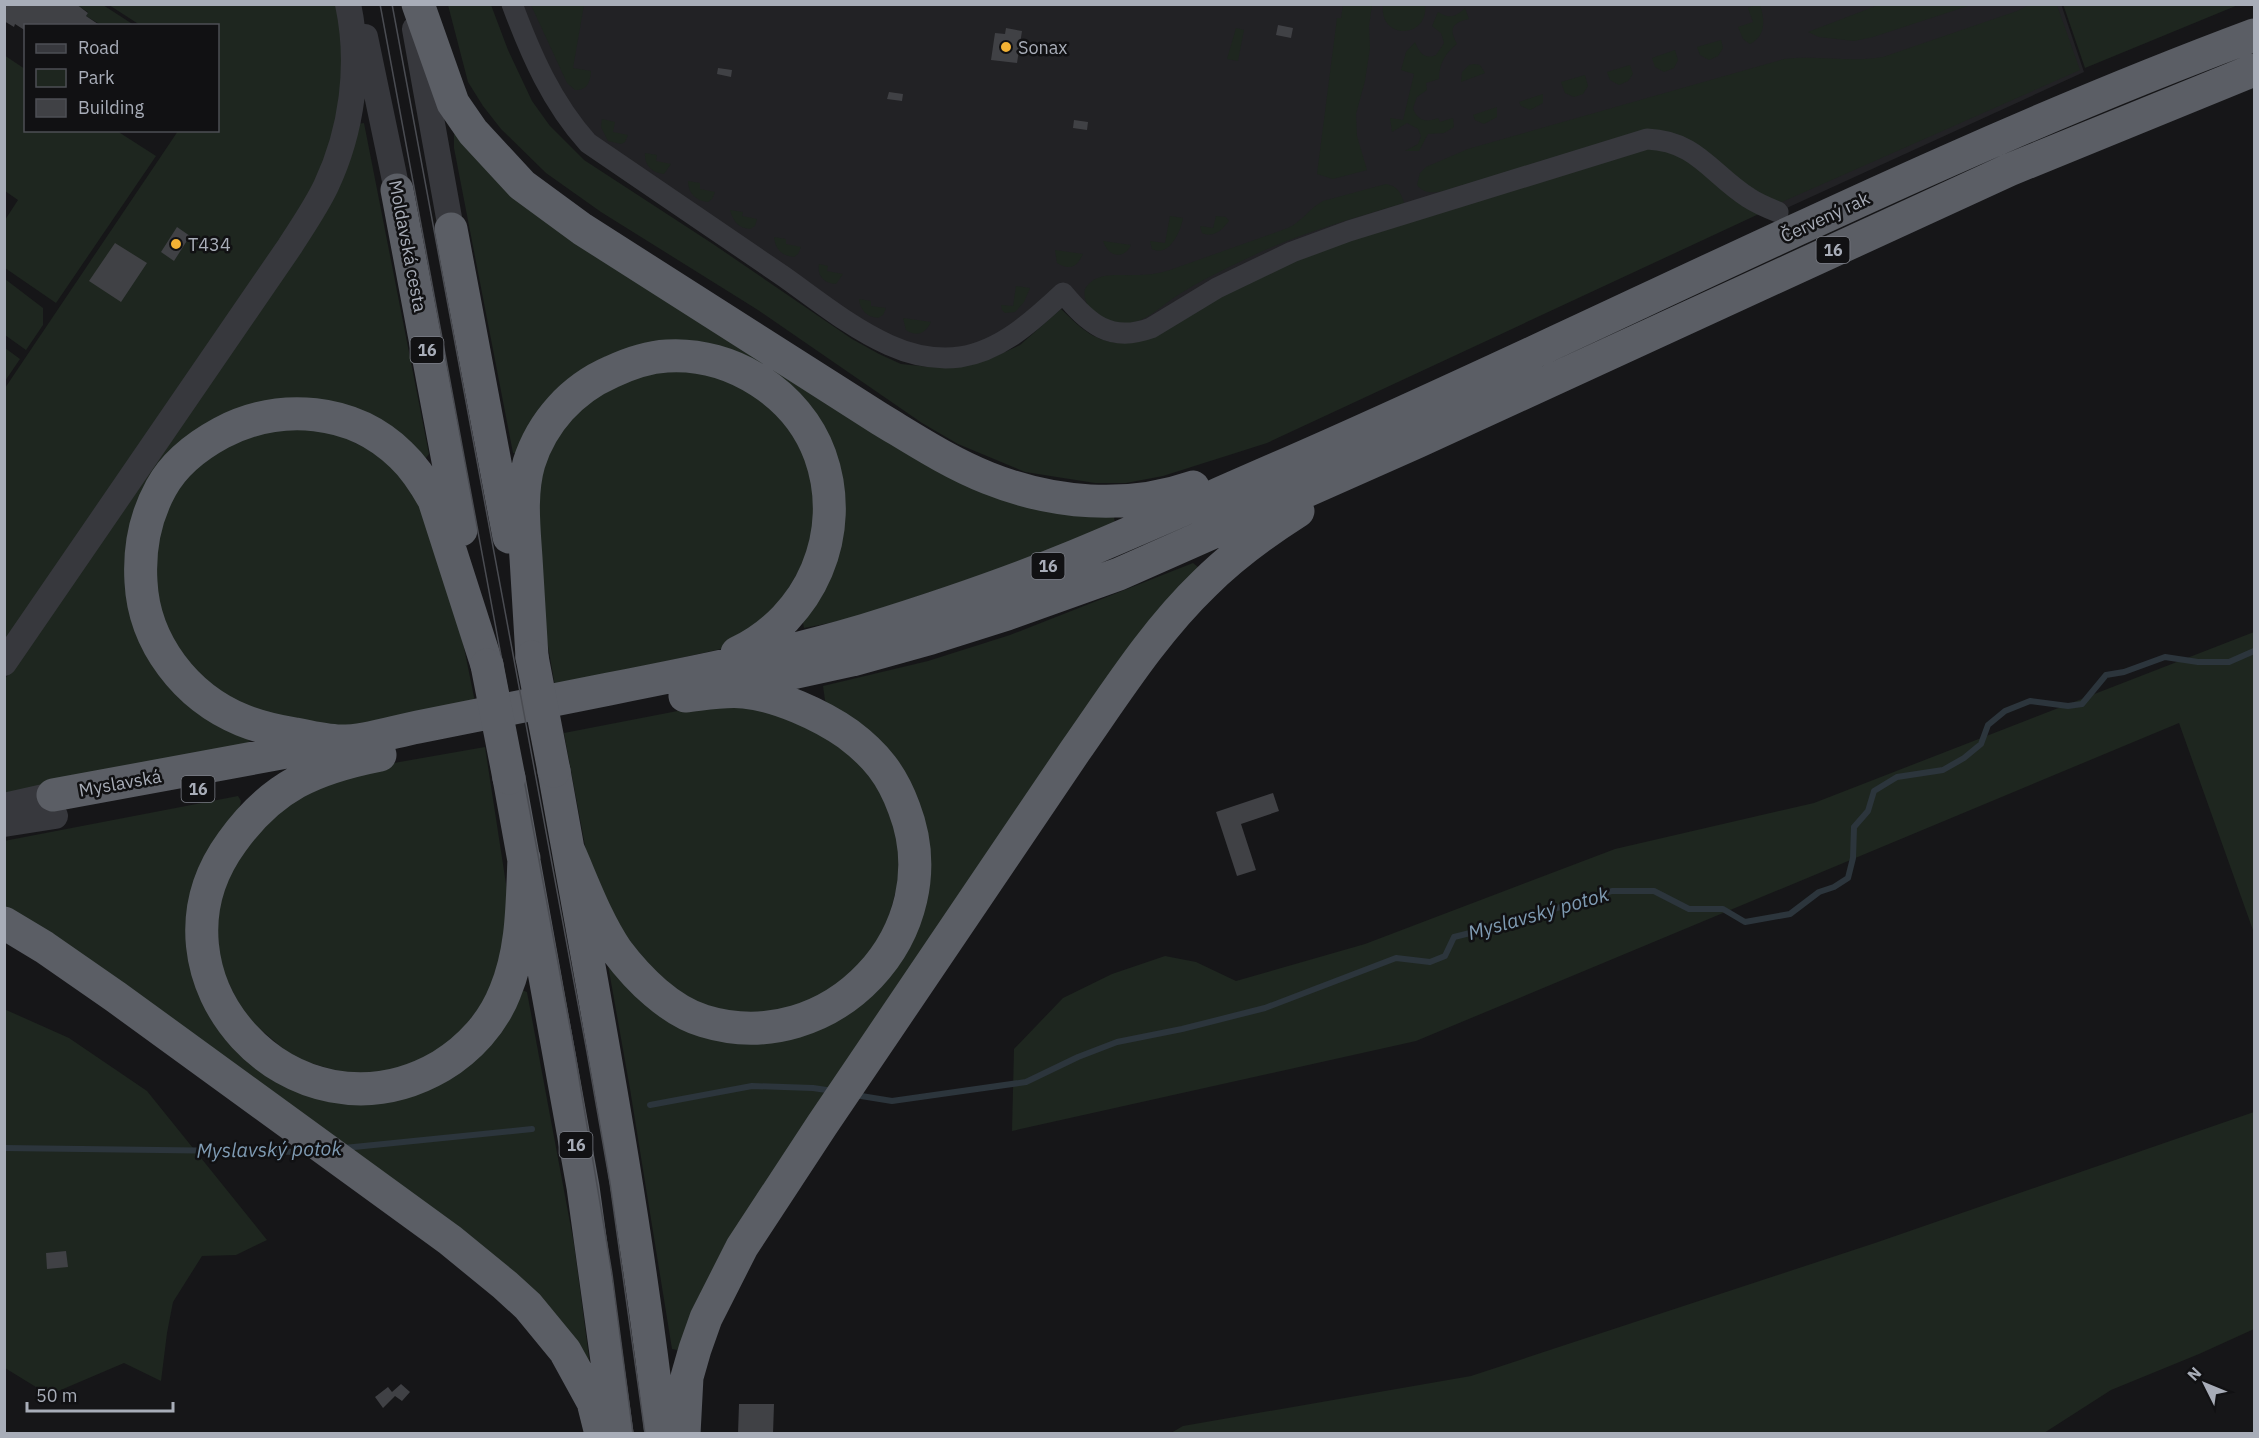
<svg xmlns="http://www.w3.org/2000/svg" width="2259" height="1438" font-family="'IBM Plex Sans',sans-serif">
	<rect width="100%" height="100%" fill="#161618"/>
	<!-- built -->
	<path fill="#222225" d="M2061 4 2084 72 1778 212 1757 203 1151 328 1063 294 994 345 908 352 588 143 512 5Z"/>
	<!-- green -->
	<path fill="#1e261f" d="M1757 4 1760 5C1765 20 1766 36 1750 44L1743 39 1738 27 1753 22 1748 8Z
		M1881 4H1971V5L1873 37 1854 41 1819 37 1808 32Z
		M2063 4H2238V5L2085 68Z
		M76 5H103L134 25H101L86 16 88 12Z
		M109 5H339L346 40 336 123 320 172 306 199 201 362 5 649V388L178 131 218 130V26L140 25Z
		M448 5H491L508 50 532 101 550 126 584 160 713 244 852 339 879 354 901 364 930 367 992 358 1020 345 1061 309C1083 330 1096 344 1128 343L1298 257 1648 149H1659L1682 155 1761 213 1267 443 1163 476 1126 483H1095L1025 472 958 444 922 423 758 310 601 212 546 173 501 129 483 106 468 82Z
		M531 5H584L573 68 591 71C590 82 588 90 575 90L567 83Z
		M1343 5H1372L1369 26 1370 48 1365 81 1356 114 1357 136 1367 170 1333 179 1317 174 1337 18H1341Z
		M1383 5H1425C1429 39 1379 40 1383 5Z
		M2029 5H2057L2080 70 1782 202 1773 200 1636 132 1443 191C1433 193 1424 194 1417 185L1420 173 1426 167 1468 149 1784 59C1817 55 1850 63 1883 57L2017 11Z
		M1465 8 1469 19C1451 23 1449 29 1457 44 1445 53 1439 64 1439 79L1426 83 1427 90 1417 97 1413 108C1417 121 1427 123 1438 118L1440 122 1453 118 1454 127 1444 133 1428 134 1419 151H1405L1418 144 1421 136 1418 129 1407 123 1392 132 1390 118 1403 120 1414 74 1401 70 1406 52 1415 42C1419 52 1424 60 1436 55L1444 43 1441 33 1432 26 1438 12C1449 19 1456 17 1465 8Z
		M1236 28 1244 30 1238 61 1227 59Z
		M1721 40 1723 48 1718 56 1709 60 1700 55 1697 47Z
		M1675 50 1678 60 1674 68 1664 72 1655 67 1652 58Z
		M4 55 25 69 26 130 117 131 156 156 56 303 5 268V220L18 200 5 191Z
		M1474 64 1480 65 1485 73 1461 82 1462 72 1469 65Z
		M1630 65 1633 74 1628 81 1619 85 1610 80 1607 72Z
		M1585 75 1588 86 1583 94 1574 97 1565 93 1561 82Z
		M1543 94V103L1530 110 1521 106 1519 102Z
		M1497 107V117L1484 124 1475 120 1473 115Z
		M602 119 615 122 613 132 628 135 625 142 621 144 608 141 601 127Z
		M364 123 429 454 426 458 422 457 396 432 211 423 127 595 250 741 244 745 5 794V679L40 629 357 124Z
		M454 134 459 135 801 381 1114 517 1115 523 1014 564 850 619 804 628 802 617 823 579 809 415 659 347 520 454 513 453 454 148Z
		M645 153 657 155 656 161 671 164 664 174C652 173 644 165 645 153Z
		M688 181 700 183V189L715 192 712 199 708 202C696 201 688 193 688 181Z
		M1386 184C1397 186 1401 192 1404 203 1351 219 1297 234 1248 258 1224 269 1200 281 1178 295 1162 305 1148 321 1127 324 1108 328 1080 309 1085 289 1096 271 1118 276 1135 275 1147 275 1158 274 1170 270L1288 228C1301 222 1310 208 1323 201Z
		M730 210 743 212 742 216 757 219 755 226 750 229C738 228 733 221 730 210Z
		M1170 216 1183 218C1181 231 1169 258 1152 249L1150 241 1165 243Z
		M1216 216 1226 217 1229 221C1222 230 1214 238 1202 233L1200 226 1213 228Z
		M774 237 786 239V244L801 247 798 254 794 257C782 256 775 249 774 237Z
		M1103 241 1131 245C1123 261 1108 256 1103 241Z
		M1055 250 1083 254C1077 267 1070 271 1057 263Z
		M819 264 828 266 827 271 843 274 836 284C824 283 817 276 819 264Z
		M5 279 43 308V325L26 350 5 335Z
		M1016 286 1030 288 1024 302 1015 312 1005 313 1002 310 1001 305 1013 306Z
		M859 299 871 301V306L886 308 883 315 878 318C867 317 860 310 859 299Z
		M903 318 931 322C925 334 917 337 906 330Z
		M5 348 20 359 5 381 4 348Z
		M639 371 717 372 776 408 813 463 818 539 768 622 721 649 555 686 538 589 533 486 572 409Z
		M302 427 342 436 388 460 418 495 455 603 475 702 334 729 289 723 226 697 181 657 158 614 154 551 166 511 180 487 197 468 218 451 262 433Z
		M1193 563 1198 567 1197 572 678 1350 672 1349 630 1089 608 965 655 1007 826 1021 925 864 825 700 823 686 928 661 1010 635Z
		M2254 632V933L2179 723 1416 1041 1012 1131 1014 1049 1063 998 1112 974 1165 956 1196 962 1236 981 1365 944 1615 849 1814 803Z
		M724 702H744L839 741 886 792 903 864 881 946 820 1001 752 1016 683 1000 619 936 586 851 564 733Z
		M485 747 508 897 507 933 491 992 455 1039 405 1070 354 1076 294 1058 245 1016 221 968 216 918 233 864 283 802 354 770Z
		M238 796 241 801 239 810 210 849 197 876 231 1044 246 1059 266 1073 327 1099 347 1103 374 1101 522 990 527 992 574 1244 590 1365 5 910 4 841Z
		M4 1009 69 1038 147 1091 267 1240 236 1255 202 1256 173 1302 167 1333 161 1381 124 1363 49 1395 5 1368Z
		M2254 1112V1329L2199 1354 2111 1390 2044 1433H1171L1183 1426 1471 1376 1875 1243Z"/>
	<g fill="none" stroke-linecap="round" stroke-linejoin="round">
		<!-- stream -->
		<path stroke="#2c353c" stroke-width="6" d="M855 1095 892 1101 1026 1082 1078 1057 1117 1042 1182 1029 1265 1008 1396 958 1430 962 1445 956 1454 937 1506 924 1612 891H1654L1689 909H1723L1745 922 1790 914 1819 892 1834 887 1848 878 1853 858 1854 827 1868 811 1874 791 1897 777 1943 770 1964 758 1981 744 1988 725 2005 711 2030 701 2068 706 2082 704 2106 675 2124 672 2165 657 2198 662H2229L2254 651
			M650 1105 752 1086 813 1088 833 1091
			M4 1148 307 1152
			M344 1148 532 1129"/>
	</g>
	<!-- building -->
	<path fill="#404145" d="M4 4H76L88 13 86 16 101 26H26V31L15 24 14 27 4 21Z
		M1278 25 1293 28 1291 38 1276 35Z
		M1006 28 1022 31 1017 63 991 60 995 33 1005 34Z
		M718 68 732 70 731 77 717 74Z
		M889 92 903 94 902 101 887 99Z
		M1074 120 1088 122 1087 130 1073 128Z
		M177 227 190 236 174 261 161 252Z
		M115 243 147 263 121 302 89 281Z
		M1273 793 1279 811 1241 824 1256 870 1237 876 1216 812Z
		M66 1251 68 1267 47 1269 46 1253Z
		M401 1384 410 1392 402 1401 395 1396 383 1408 375 1397 388 1387 392 1392Z
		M739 1404H774L773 1434H738Z"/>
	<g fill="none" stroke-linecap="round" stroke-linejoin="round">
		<!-- minor -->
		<path stroke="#37383d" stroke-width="21" d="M512 4C531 55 552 103 588 143 653 188 718 231 783 276 817 300 851 328 889 345 911 355 936 360 960 357 1001 351 1034 320 1063 293 1089 324 1110 343 1151 328L1217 288 1292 252 1349 231 1647 139C1697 141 1711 174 1749 198 1758 204 1768 208 1778 212"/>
		<!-- tertiary -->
		<path stroke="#37383d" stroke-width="26" d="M415 29 451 229
			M365 37 397 190
			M4 663 290 246C302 227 316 207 326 186 352 131 361 65 348 4
			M4 806 53 795
			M4 824 55 816"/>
		<!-- trunk -->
		<path stroke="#5b5e65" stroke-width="33" d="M418 4 453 103 473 132 522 185 582 229 880 419C915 440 950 463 988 478 1053 504 1127 510 1193 487
			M397 190 461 530
			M451 229 509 537
			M532 657C530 624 528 591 526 558 524 527 520 494 529 463 542 422 572 389 611 372 628 364 649 357 667 356 732 352 798 394 820 455 848 533 811 618 737 653
			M487 665 434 500C425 484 415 468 401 455 353 408 280 402 221 433 197 446 174 464 161 488 145 517 139 550 141 582 144 643 186 697 242 720 259 727 277 731 295 734 309 737 323 740 337 741 363 742 392 732 418 727 482 714 545 702 609 689 695 672 781 655 865 630 936 608 1007 584 1075 556 1143 528 1211 497 1278 468 1605 326 1921 159 2254 35
			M728 687 852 660 931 638 1007 614 1119 574 1417 442 2009 170 2254 70
			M380 755C314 768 272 786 232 842 134 976 293 1152 441 1066 469 1049 493 1023 505 992 523 949 522 903 524 858
			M554 771C593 991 636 1211 661 1434
			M509 778 583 1187 617 1433
			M53 795 319 746
			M568 849C583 883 596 920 617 951 638 979 670 1011 704 1021 831 1060 952 932 904 808 892 775 876 755 848 734 821 715 777 695 744 692 724 690 704 694 685 696
			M4 923 44 947 116 997 450 1240 505 1285 528 1306 565 1351 593 1402 601 1434
			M684 1434 687 1377 695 1349 706 1318 742 1247 822 1125 1075 751C1115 694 1154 632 1204 584 1232 556 1265 532 1298 511"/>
		<!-- tram -->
		<path stroke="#4a4c52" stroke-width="1.5" d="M380 4 575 1054 612 1274 633 1434
			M392 4 587 1052 610 1183 645 1434"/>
		<!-- trunk-bridge -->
		<path stroke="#5b5e65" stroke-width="33" d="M532 657 554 771
			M487 665 509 778"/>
	</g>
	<!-- markers -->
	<g fill="#f2b134" stroke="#111113" stroke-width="2">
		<circle cx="1006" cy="47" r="6"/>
		<circle cx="176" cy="244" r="6"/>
	</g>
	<g text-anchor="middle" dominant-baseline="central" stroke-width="5" stroke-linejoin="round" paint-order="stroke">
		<!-- shield labels -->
		<g fill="#111113" stroke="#7b7e86" stroke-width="1.5">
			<rect x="1816.5" y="237" width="33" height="26" rx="4.5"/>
			<rect x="410.5" y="337" width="33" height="26" rx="4.5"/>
			<rect x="1031.5" y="553" width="33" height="26" rx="4.5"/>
			<rect x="181.5" y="776" width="33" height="26" rx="4.5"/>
			<rect x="559.5" y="1132" width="33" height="26" rx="4.5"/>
		</g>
		<g font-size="16" font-weight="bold" fill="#a8adb8">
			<text x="1833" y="250">16</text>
			<text x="427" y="350">16</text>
			<text x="1048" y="566">16</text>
			<text x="198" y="789">16</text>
			<text x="576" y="1145">16</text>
		</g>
		<!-- poi labels -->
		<g font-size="18" fill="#a8adb8" stroke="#111113" text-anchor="start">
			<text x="1018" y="47">Sonax</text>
			<text x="188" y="244">T434</text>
		</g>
		<!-- street labels -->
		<g font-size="18" fill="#a8adb8" stroke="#111113">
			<text transform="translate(1825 217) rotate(-25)">Červený rak</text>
			<text transform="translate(408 246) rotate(79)">Moldavská cesta</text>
			<text transform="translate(120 783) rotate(-10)">Myslavská</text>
		</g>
		<!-- water labels -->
		<g font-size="20" font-style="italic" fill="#7f9bb3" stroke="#111113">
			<text transform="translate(1538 913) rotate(-16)">Myslavský potok</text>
			<text transform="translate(269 1149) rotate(-1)">Myslavský potok</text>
		</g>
	</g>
	<!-- border -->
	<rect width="2259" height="1438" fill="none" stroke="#a8adb8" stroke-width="12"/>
	<!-- legend -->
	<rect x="24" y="24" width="195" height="108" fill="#111113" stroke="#4d4f55" stroke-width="1.5"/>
	<rect x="36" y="44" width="30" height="9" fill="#37383d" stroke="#4d4f55" stroke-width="1.5"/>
	<text x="78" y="54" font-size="18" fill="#a8adb8">Road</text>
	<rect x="36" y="69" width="30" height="18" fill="#1e261f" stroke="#4d4f55" stroke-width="1.5"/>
	<text x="78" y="84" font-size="18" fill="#a8adb8">Park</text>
	<rect x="36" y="99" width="30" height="18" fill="#404145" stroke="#4d4f55" stroke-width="1.5"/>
	<text x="78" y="114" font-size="18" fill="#a8adb8">Building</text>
	<!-- north arrow -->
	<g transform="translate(2205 1384) rotate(313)" stroke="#111113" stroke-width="4.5" paint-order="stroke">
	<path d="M0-4.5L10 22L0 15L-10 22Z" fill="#a8adb8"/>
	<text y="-9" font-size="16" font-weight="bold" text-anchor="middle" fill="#a8adb8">N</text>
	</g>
	<!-- scale -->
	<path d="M27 1402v9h146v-9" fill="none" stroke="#a8adb8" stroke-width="3"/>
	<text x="36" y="1402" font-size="18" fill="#a8adb8" stroke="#111113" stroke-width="4.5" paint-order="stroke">50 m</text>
</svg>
